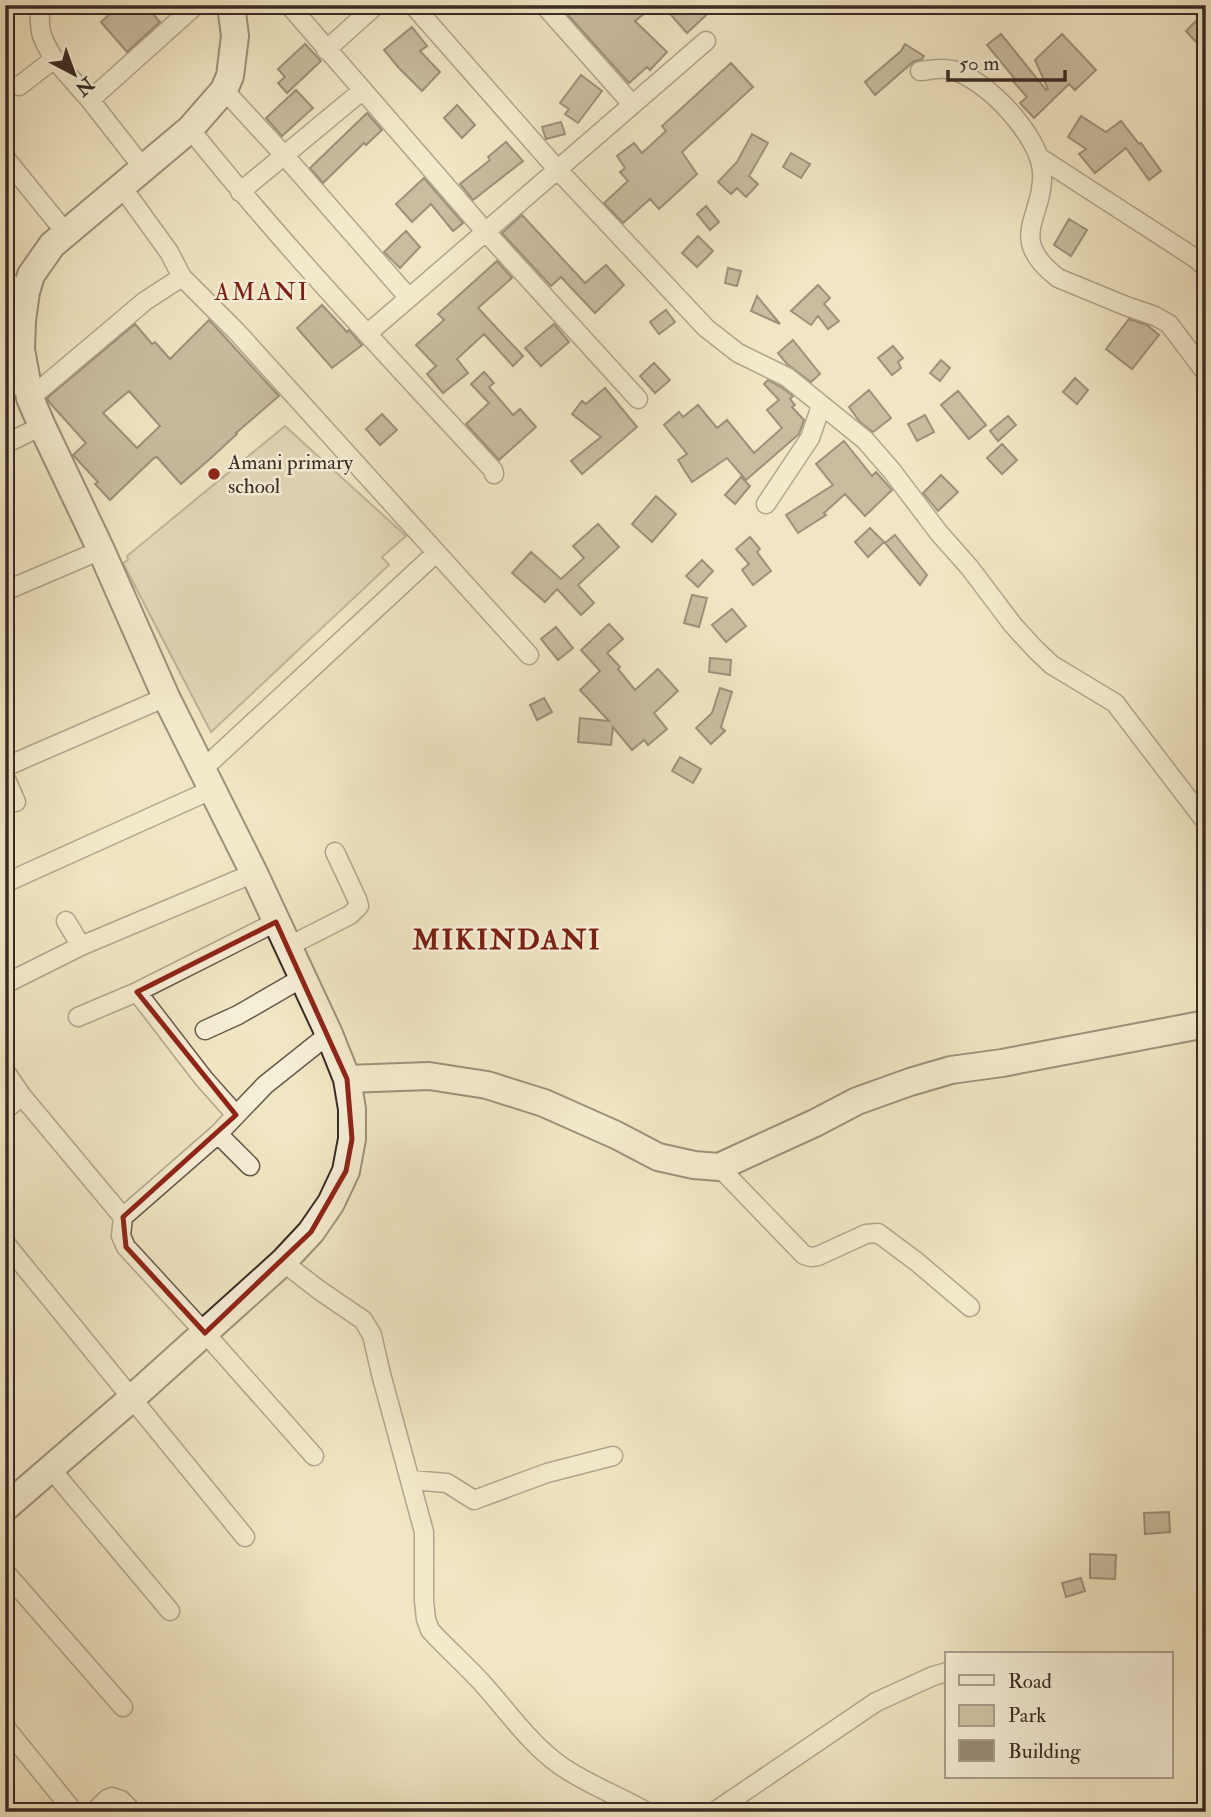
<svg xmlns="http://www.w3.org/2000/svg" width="1211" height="1817" font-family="'IM FELL Double Pica',serif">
	<rect width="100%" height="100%" fill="#f1e6c3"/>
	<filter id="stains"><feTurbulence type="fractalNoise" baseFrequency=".00286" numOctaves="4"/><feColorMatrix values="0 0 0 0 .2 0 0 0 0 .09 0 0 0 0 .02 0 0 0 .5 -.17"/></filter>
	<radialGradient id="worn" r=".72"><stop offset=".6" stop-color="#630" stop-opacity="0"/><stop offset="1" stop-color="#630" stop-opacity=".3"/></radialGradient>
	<!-- green -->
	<path fill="#d2c6a8" stroke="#867866" stroke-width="2" d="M285 426 406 536 382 557 389 565 211 732 123 563 128 560 127 556Z"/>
	<!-- building -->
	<path fill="#998c77" stroke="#392a25" stroke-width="2" fill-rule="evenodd" d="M120 5H145L160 22 127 52 101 22Z
		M559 5H655L635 21 667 52 650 70 647 67 629 83Z
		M662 5H717L687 33Z
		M1198 19 1206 22V48L1198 38 1195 41 1186 31Z
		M412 27 427 46 420 51 440 72 422 91 398 67 384 50Z
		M1001 34 1046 90 1048 89 1035 60 1062 34 1096 70 1075 90 1069 84 1034 118 1020 103 1027 97 1013 81 1015 79 987 45Z
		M305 44 321 61 287 93 278 83 285 77 278 69Z
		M905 44 924 56 922 59 913 62 875 95 865 82 901 51Z
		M731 63 753 87 682 152 697 174 659 209 650 199 623 223 604 203 628 181 620 172 625 168 617 156 634 143 642 153 666 131 662 126Z
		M581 75 602 91 578 123 565 114 569 109 560 103Z
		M296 90 313 108 282 136 266 118Z
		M457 105 475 125 462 138 444 118Z
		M367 113 382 130 366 145 364 143 323 183 310 168Z
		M1081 116 1106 132 1121 121 1139 144 1141 143 1161 171 1149 180 1126 148 1095 173 1079 154 1086 149 1068 137Z
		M561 122 565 134 546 139 542 127Z
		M752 134 768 143 749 176 758 184 746 197 737 188 731 194 718 182 737 162Z
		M506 142 523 161 473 200 460 184 490 160 488 157Z
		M791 153 810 164 801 178 783 167Z
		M424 178 463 223 453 231 431 204 412 222 396 204Z
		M706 206 719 222 710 230 697 214Z
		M522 215 585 283 606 265 624 285 595 313 561 277 551 286 502 233Z
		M1069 219 1087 230 1071 256 1054 245Z
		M406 231 420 247 400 268 384 252Z
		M698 236 713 251 697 267 682 253Z
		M497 261 512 278 478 308 523 356 513 366 484 334 457 359 468 373 443 393 427 374 436 366 416 345 444 320 438 314Z
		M728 268 741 271 737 286 725 283Z
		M818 285 830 298 824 304 839 321 828 329 818 316 811 325 791 311Z
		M757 296 780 324 751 311Z
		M322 305 347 332 349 330 362 345 332 368 297 328Z
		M666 310 675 322 659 334 650 322Z
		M1129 319 1147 325 1159 335 1132 369 1106 349Z
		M209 320 279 396 236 433 237 434 212 457 181 484 157 457 154 458 110 500 95 484 98 482 73 455 86 443 49 402 47 398 135 324 152 344 155 342 170 359ZM129 391 160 426 137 448 103 413Z
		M554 324 569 342 541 366 525 348Z
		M793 340 820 374 811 382 787 364 778 353Z
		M893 346 903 358 898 362 901 368 892 375 878 358Z
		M941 360 950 368 940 381 930 373Z
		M654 363 670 380 655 393 640 376Z
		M484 372 494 383 489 387 513 415 520 409 536 427 499 460 466 424 489 403 471 384Z
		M1075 378 1088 390 1077 404 1063 392Z
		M768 380 781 387 793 396 790 399 795 405 792 407 804 420 799 434 746 480 727 458 692 482 678 460 687 454 664 425 679 412 683 417 698 405 717 428 727 420 754 453 782 428 767 410 779 400 764 384Z
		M605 388 637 427 582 474 571 461 601 437 572 414 582 401 586 404Z
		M869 390 891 418 873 432 860 422 849 407Z
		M958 391 986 425 969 439 941 405Z
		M382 414 397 430 380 445 366 429Z
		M925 415 934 432 917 441 908 424Z
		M1008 416 1016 425 998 441 990 431Z
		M844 441 872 476 876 472 892 490 865 516 845 494 824 513 826 515 798 533 786 515 833 485 816 464Z
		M1002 444 1017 460 1002 474 987 458Z
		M941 475 958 492 938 511 923 493Z
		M741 477 750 486 735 504 725 495Z
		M656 496 676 514 652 542 632 524Z
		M598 524 619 547 578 585 594 603 581 615 557 589 545 602 512 573 531 552 561 579 584 558 573 546Z
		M870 528 884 542 868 557 855 542Z
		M895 535 927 575 920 585 885 543Z
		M750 537 760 549 757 552 771 571 753 585 742 570 749 564 736 549Z
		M702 560 713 571 698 587 686 576Z
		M692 595 707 598 699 627 684 623Z
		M732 609 746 626 726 642 712 625Z
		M609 624 623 639 607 653 620 667 618 669 635 690 658 669 678 691 654 713 667 729 648 745 644 740 632 750 613 727 611 745 578 742 580 718 609 721 580 690 600 671 581 650Z
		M556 627 573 648 558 660 541 639Z
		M710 658 731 660 730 675 709 672Z
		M720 688 732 692 721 727 725 731 711 744 696 728 712 713Z
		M544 698 552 712 537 720 530 705Z
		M680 757 701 769 693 783 672 771Z
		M1169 1512 1170 1532 1145 1534 1144 1513Z
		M1090 1554 1116 1555 1115 1579 1090 1578Z
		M1081 1578 1085 1591 1066 1597 1062 1583Z"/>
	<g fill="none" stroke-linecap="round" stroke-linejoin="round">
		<defs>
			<path id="street" d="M40 5C39 32 40 36 54 59
				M289 5 485 231 638 399
				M413 5 557 169 706 328 738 353 787 377 865 440 892 471 939 533 970 568 1013 625 1036 650 1052 665 1115 703 1206 822
				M544 5 632 104
				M1200 5 1206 11
				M326 50 376 5
				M920 71C931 70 942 67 952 70 986 79 1039 135 1042 171 1045 218 1005 237 1058 278L1126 306 1155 316 1169 324 1206 373
				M19 86 54 59 90 100 144 169
				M224 90 284 155 409 298 367 334
				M90 100 196 5
				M190 129C285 248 390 358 493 470L494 474
				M1039 157 1195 258 1206 267
				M5 158 66 233
				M122 187 169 252 182 277 237 332 529 655
				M240 192 363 90
				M5 281 26 292
				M409 298 706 41
				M5 387 27 384
				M30 398 145 301 182 277
				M5 444 42 426
				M766 504 810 438 821 406
				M5 591 101 550
				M5 767 166 697
				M203 769 436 553
				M5 777 16 802
				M5 883 211 790
				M66 921 81 946
				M287 947 350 915 359 906 357 899 335 852
				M5 984 81 946 254 873
				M137 992 204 1079 236 1115
				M78 1017 137 992 276 922
				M205 1030 238 1015 302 978
				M5 1071 22 1096 123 1217
				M5 1110 22 1096
				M218 1134 265 1085 329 1034
				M250 1166 218 1134 123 1217 121 1236 126 1247 205 1333 314 1456
				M719 1167 804 1255 811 1257 818 1256 866 1234 878 1233 917 1262 970 1307
				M5 1243 245 1537
				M283 1262 319 1290 363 1320 372 1335 381 1374 424 1532V1601L426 1619 430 1630C447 1649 466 1665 483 1684 508 1712 530 1744 561 1766 587 1784 619 1796 647 1812
				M51 1469 170 1611
				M411 1480 447 1483 474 1500 547 1473 613 1456
				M5 1572 123 1707
				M5 1727 74 1812
				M94 1812 107 1799 112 1797 121 1800 133 1812
				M714 1812 876 1702 933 1676 947 1672"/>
			<path id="secondary" d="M347 1079 429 1076 487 1085 544 1103 616 1135 658 1157 694 1165 719 1167 815 1123 857 1101 910 1082 951 1070 1002 1063 1206 1024
				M5 1508 131 1399 283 1262 311 1232 331 1203 346 1171 352 1139V1109L347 1079 329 1034 254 873 166 697 101 550 42 426 30 398 21 350 22 320 26 292 31 275 52 245 190 129 224 90 230 76 235 36 231 5"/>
		</defs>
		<!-- street casing -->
		<use href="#street" stroke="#67594c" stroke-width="21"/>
		<!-- secondary casing -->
		<use href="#secondary" stroke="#392a25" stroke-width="30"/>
		<!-- street -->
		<use href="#street" stroke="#f6efd8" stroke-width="18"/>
		<!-- secondary -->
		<use href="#secondary" stroke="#f6efd8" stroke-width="26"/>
	</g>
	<!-- marked area -->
	<path d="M0 0H1211V1817H0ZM276 922 347 1079 352 1139 346 1171 311 1232 205 1333 126 1247 123 1217 236 1115 137 992Z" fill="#f1e6c3" fill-opacity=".55" fill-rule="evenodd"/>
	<path fill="none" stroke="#8f2418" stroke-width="5" stroke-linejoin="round" d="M276 922 347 1079 352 1139 346 1171 311 1232 205 1333 126 1247 123 1217 236 1115 137 992Z"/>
	<!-- markers -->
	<circle fill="#8f2418" stroke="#f6efd8" stroke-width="2.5" cx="214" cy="474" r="7"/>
	<g text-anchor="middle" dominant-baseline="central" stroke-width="5" stroke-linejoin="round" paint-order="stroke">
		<!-- poi labels -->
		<g font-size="21" fill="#392a25" stroke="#f6efd8" text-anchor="start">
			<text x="228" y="462">Amani primary<tspan x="228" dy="24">school</tspan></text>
		</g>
		<!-- quarter labels -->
		<g font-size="24" letter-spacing="2" fill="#7a1f14" stroke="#f6efd8">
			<text x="262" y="292">AMANI</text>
		</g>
		<!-- district labels -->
		<g font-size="28" font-weight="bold" letter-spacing="2" fill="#7a1f14" stroke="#f6efd8">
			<text x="507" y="940">MIKINDANI</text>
		</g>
	</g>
	<!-- margin -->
	<rect width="1211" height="1817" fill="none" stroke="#f1e6c3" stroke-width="28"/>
	<rect x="7" y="7" width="1197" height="1803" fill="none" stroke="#392a25" stroke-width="3.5"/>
	<rect x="14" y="14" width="1183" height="1789" fill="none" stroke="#392a25" stroke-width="2"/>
	<!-- legend -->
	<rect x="945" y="1652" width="228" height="126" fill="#f6efd8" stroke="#aaa090" stroke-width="2"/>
	<rect x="959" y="1675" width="35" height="10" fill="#f6efd8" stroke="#aaa090" stroke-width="2"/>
	<text x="1008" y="1688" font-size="21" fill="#392a25">Road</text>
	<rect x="959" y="1705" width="35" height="21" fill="#d2c6a8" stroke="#aaa090" stroke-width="2"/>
	<text x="1008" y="1722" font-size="21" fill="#392a25">Park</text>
	<rect x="959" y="1740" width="35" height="21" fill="#998c77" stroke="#aaa090" stroke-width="2"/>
	<text x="1008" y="1758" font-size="21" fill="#392a25">Building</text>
	<!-- north arrow -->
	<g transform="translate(74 74) rotate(139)" stroke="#f6efd8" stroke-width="5" paint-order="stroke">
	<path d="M0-5L12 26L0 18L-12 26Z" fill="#392a25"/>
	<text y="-10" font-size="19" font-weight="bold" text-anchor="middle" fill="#392a25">N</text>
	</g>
	<!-- scale -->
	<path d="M948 70v10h117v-10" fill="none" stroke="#392a25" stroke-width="3.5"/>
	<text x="959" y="70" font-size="21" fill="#392a25" stroke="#f6efd8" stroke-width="5" paint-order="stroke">50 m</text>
	<rect width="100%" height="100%" filter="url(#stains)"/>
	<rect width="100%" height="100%" fill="url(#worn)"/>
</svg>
